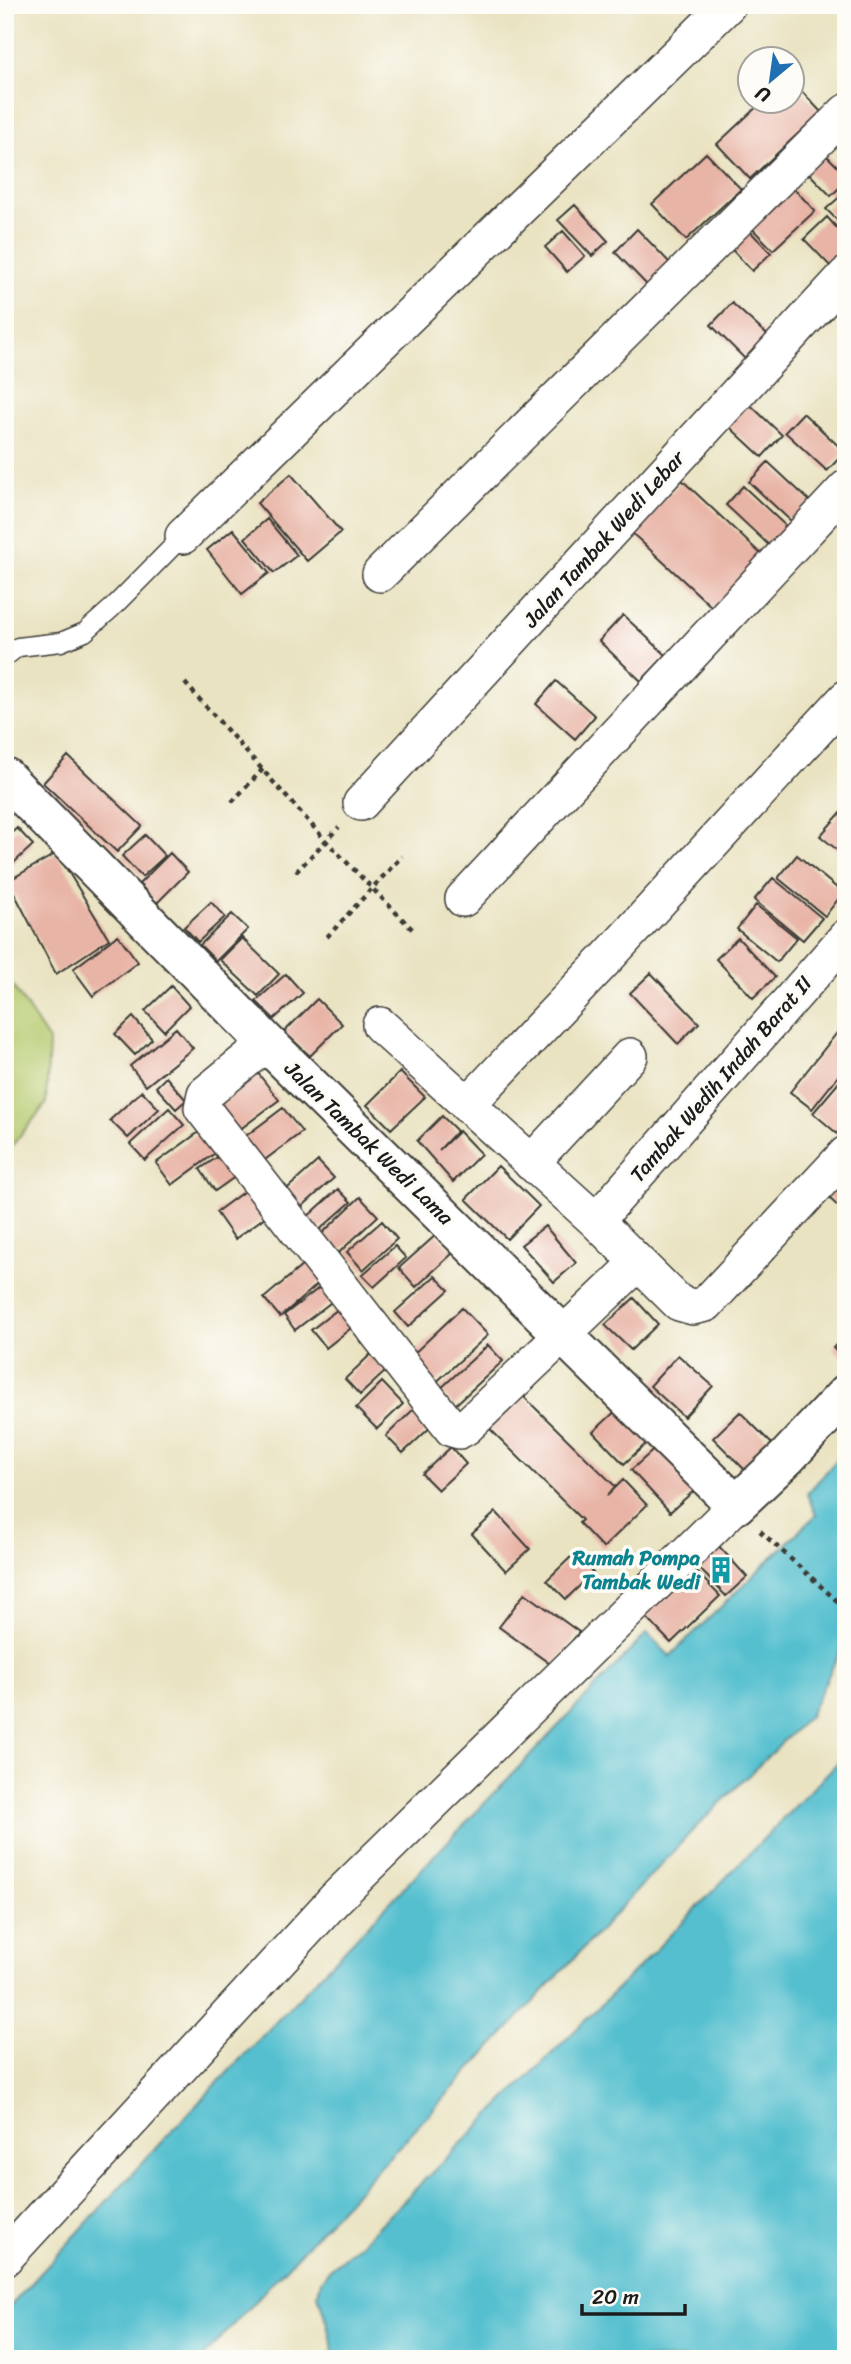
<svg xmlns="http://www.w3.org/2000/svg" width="851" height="2364" font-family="Sriracha,sans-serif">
	<rect width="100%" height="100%" fill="#fdfcf7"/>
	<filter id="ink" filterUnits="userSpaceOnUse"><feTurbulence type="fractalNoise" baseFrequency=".0143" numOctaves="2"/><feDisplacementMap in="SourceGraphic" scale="14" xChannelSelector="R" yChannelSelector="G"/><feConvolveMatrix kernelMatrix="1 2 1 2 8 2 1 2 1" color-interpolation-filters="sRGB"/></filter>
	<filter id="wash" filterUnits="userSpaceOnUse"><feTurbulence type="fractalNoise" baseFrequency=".00686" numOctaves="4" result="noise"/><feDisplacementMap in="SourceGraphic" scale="28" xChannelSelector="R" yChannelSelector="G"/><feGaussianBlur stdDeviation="1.57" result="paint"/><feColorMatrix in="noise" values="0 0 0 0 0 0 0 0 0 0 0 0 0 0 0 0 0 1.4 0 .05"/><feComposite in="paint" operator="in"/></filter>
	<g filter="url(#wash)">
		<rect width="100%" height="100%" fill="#eae3c2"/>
		<!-- green -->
		<path fill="#b6cb6f" stroke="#697446" stroke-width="2" d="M5 974 49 1041 46 1104 5 1154Z"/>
		<!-- water -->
		<path fill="#54bfcf" stroke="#386e76" stroke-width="2" d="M839 1457 846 1458V1639L809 1716 696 1827 201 2359H5V2312L164 2139 647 1633 670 1656 816 1515 807 1494Z
			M846 1754V2359H333L332 2341 318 2294 321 2281 329 2270 360 2244 640 1966Z"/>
		<g id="blocks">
			<!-- building -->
			<path fill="#e8b4a6" d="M792 81 821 112 750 179 717 144 762 102H792Z
				M816 145 846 175V181L831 196 798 162Z
				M706 153 741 189 686 240 652 204Z
				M783 177 815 211 773 250 741 217Z
				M844 193 846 195V229L826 209Z
				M575 205 608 241 592 256 558 220Z
				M827 217 846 238V262L836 272 804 239Z
				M741 222 771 253 752 271 722 239Z
				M637 229 671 264 648 286 615 252Z
				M563 231 585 256 567 272 545 247Z
				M732 303 775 342 750 364 711 325Z
				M742 397 782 435 762 457 721 419Z
				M803 413 845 452 827 471 785 432Z
				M768 462 812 503 793 523 749 482Z
				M291 474 341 532 307 561 257 503Z
				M682 480 763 556 713 608 632 533Z
				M743 486 789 529 772 548 726 505Z
				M267 519 297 555 274 573 245 538Z
				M233 529 269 573 242 594 207 550Z
				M623 615 666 655 641 681 599 641Z
				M556 681 595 716 575 739 536 704Z
				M68 756 142 826 117 852 43 783Z
				M842 811 846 814V857L820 836Z
				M17 828 33 845 5 871V839Z
				M145 835 165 856 142 877 122 856Z
				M57 853 109 939 56 974 8 881Z
				M170 853 188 872 157 903 139 884Z
				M797 855 843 893 825 916 778 878Z
				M773 878 822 918 803 940 754 900Z
				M211 902 225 917 198 942 184 927Z
				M756 905 797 938 777 962 737 929Z
				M232 914 248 929 216 961 200 945Z
				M118 935 138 962 93 996 73 969Z
				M242 938 279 974 258 996 220 960Z
				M738 938 775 977 753 998 716 959Z
				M651 973 699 1023 678 1044 630 993Z
				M286 974 303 993 274 1019 256 1001Z
				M171 986 189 1006 164 1031 145 1011Z
				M317 999 342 1024 310 1056 284 1032Z
				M133 1017 152 1039 135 1055 115 1034Z
				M844 1024 846 1026V1066L812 1109 790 1092Z
				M176 1028 193 1048 146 1086 130 1066Z
				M257 1072 279 1100 235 1133 214 1106Z
				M400 1072 425 1097 391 1129 367 1105Z
				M846 1074V1132L841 1137 813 1113Z
				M166 1077 186 1100 176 1109 156 1087Z
				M142 1091 159 1109 128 1138 110 1120Z
				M169 1108 184 1125 145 1160 130 1144Z
				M283 1108 302 1132 258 1165 239 1141Z
				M442 1116 457 1131 439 1150 459 1131 481 1154 453 1182 417 1141Z
				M202 1130 218 1151 172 1185 156 1163Z
				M228 1150 243 1171 215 1191 200 1169Z
				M318 1161 334 1178 296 1212 280 1195Z
				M498 1166 539 1206 507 1239 466 1199Z
				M840 1177 846 1183V1214L824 1193Z
				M250 1187 269 1214 235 1239 216 1212Z
				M338 1189 351 1202 317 1232 305 1219Z
				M360 1197 378 1216 331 1260 314 1241Z
				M382 1221 397 1239 363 1270 347 1252Z
				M545 1226 576 1263 554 1282 521 1245Z
				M437 1234 454 1252 416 1287 399 1268Z
				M395 1246 406 1258 374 1287 362 1275Z
				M309 1260 325 1278 280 1317 264 1298Z
				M435 1276 449 1290 408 1327 395 1312Z
				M328 1281 339 1296 295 1330 284 1315Z
				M634 1298 658 1324 631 1350 605 1325Z
				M342 1306 356 1324 326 1348 311 1330Z
				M462 1308 488 1335 432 1386 408 1359Z
				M846 1334V1361L833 1348Z
				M488 1345 503 1361 454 1406 439 1390Z
				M371 1354 387 1370 360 1395 345 1379Z
				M678 1355 713 1386 684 1417 650 1386Z
				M382 1382 403 1404 377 1429 356 1408Z
				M522 1395 615 1486 607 1496 623 1480 647 1505 603 1548 579 1523 582 1520 489 1428Z
				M419 1404 436 1422 403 1453 386 1436Z
				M618 1409 649 1441 624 1464 593 1432Z
				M740 1412 777 1449 750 1475 713 1438Z
				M658 1446 697 1488 670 1512 631 1470Z
				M451 1447 466 1464 438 1490 422 1474Z
				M496 1512 530 1549 506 1571 472 1534Z
				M716 1543 747 1577 726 1596 694 1563Z
				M574 1554 593 1573 566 1599 547 1580Z
				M692 1567 720 1596 671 1643 643 1614Z
				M525 1593 579 1632 553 1666 499 1627Z"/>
		</g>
	</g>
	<g filter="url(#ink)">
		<use href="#blocks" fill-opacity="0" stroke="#3b3a35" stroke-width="2"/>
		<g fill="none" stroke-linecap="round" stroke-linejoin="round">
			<defs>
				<path id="service" d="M5 657 18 647 61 642 85 632 112 608 183 536"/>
				<path id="minor" d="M183 536 728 5
					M380 574 846 112
					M361 803 846 275
					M463 899 846 488
					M380 1025 596 1221 679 1303 693 1307 706 1304 846 1154
					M267 1043 205 1094 202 1108 452 1429 459 1431 466 1427 638 1263
					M467 1105 606 959 846 698
					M531 1163 630 1056
					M596 1221 846 937
					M5 2258 335 1899 736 1505"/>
				<path id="tertiary" d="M5 777 267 1043 736 1505 787 1457 846 1394"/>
			</defs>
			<!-- service casing -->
			<use href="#service" stroke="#3b3a35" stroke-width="21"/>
			<!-- minor casing -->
			<use href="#minor" stroke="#3b3a35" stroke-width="38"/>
			<!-- tertiary casing -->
			<use href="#tertiary" stroke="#3b3a35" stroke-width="42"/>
			<!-- path -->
			<path stroke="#3b3a35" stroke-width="4.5" stroke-dasharray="5 5" stroke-linecap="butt" d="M185 683 326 841 414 931
				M232 802 263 769
				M296 872 339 827
				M327 937 402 856
				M760 1531 846 1609"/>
			<!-- service -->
			<use href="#service" stroke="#fff" stroke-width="18"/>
			<!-- minor -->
			<use href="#minor" stroke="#fff" stroke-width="35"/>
			<!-- tertiary -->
			<use href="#tertiary" stroke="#fff" stroke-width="38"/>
		</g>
	</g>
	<!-- icons -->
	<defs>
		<symbol id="building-bare" viewBox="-9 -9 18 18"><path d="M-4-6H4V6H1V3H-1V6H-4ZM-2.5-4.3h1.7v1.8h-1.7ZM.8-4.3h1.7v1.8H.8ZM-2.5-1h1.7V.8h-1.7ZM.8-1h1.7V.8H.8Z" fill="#0f9aa8" stroke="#fdfcf7" stroke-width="2.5" paint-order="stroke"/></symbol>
	</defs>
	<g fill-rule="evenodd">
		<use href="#building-bare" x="702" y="1551" width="38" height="38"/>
	</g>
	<g text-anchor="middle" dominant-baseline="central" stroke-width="7" stroke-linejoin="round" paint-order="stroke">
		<!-- street labels -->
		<g font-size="21" fill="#1c1c1c" stroke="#fdfcf7">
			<text transform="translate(604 539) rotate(-48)">Jalan Tambak Wedi Lebar</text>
			<text transform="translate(721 1079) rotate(-49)">Tambak Wedih Indah Barat II</text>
			<text transform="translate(369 1143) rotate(44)">Jalan Tambak Wedi Lama</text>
		</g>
		<!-- culture labels -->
		<g font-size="21" font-weight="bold" fill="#0d838f" stroke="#fdfcf7" text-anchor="end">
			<text x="700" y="1558">Rumah Pompa<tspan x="700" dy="24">Tambak Wedi</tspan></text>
		</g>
	</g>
	<!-- margin -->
	<rect width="851" height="2364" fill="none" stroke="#fdfcf7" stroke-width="28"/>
	<!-- north arrow -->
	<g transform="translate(771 80) rotate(209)"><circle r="33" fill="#fdfcf7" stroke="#a3a29f" stroke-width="2"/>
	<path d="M0-5L12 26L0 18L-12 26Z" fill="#1f6fb2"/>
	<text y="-10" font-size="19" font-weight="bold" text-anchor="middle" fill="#1c1c1c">U</text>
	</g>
	<!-- scale -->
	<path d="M582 2304v10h103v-10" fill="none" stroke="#1c1c1c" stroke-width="3.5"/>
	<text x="592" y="2304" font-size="21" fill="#1c1c1c" stroke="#fdfcf7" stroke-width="5" paint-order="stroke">20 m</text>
</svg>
